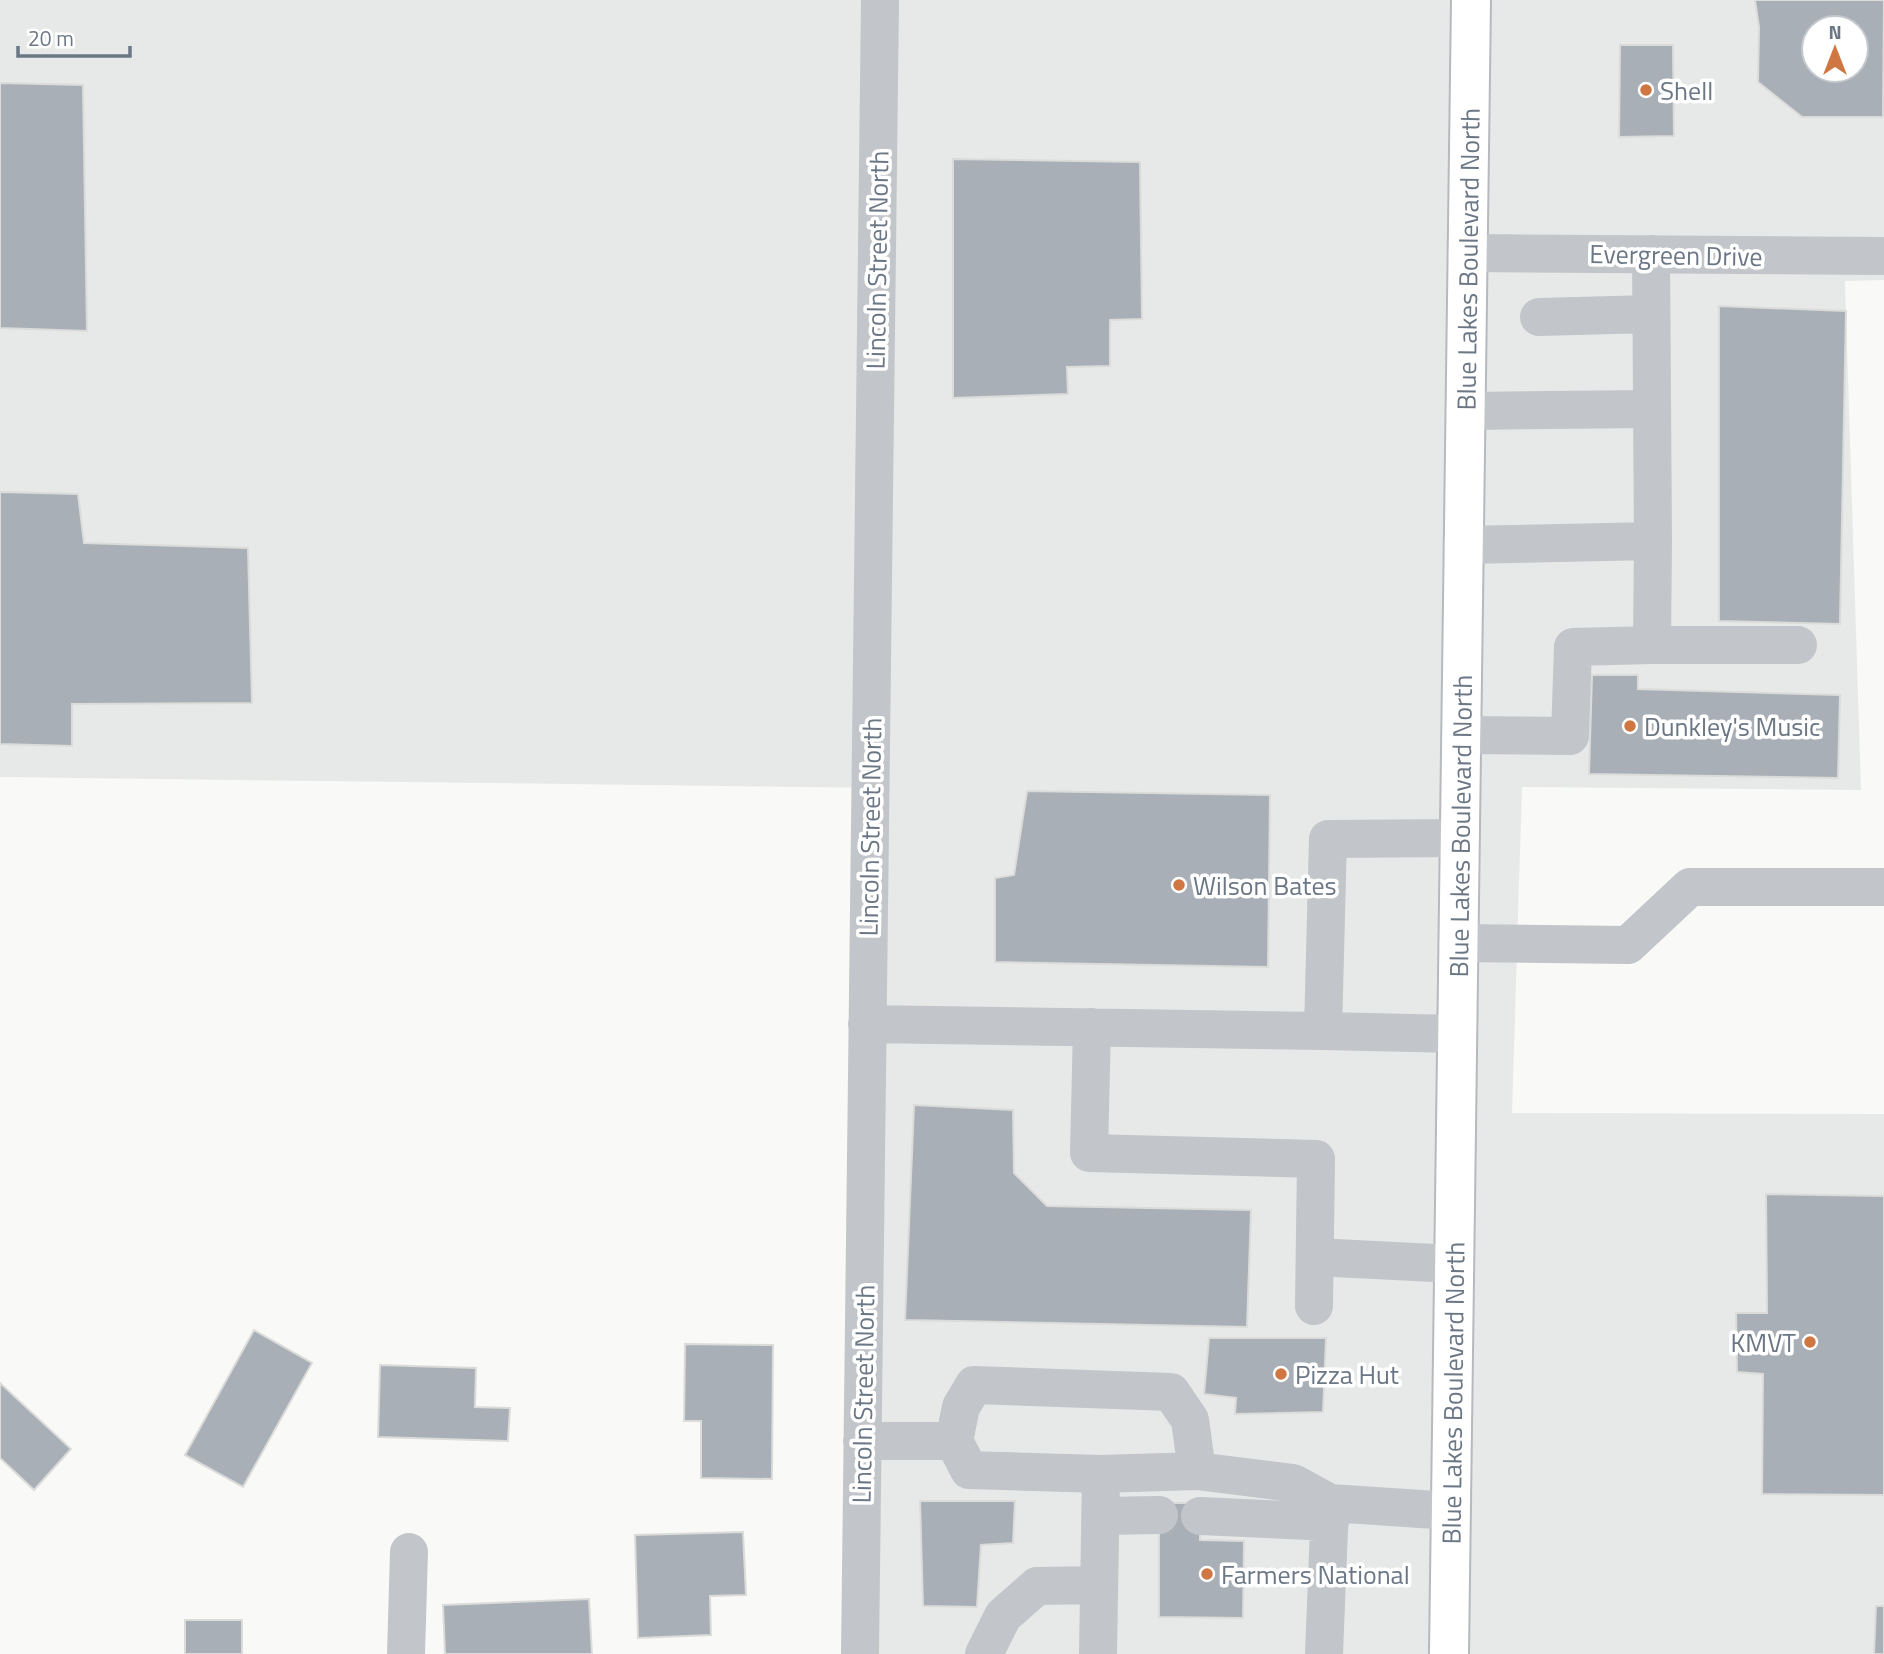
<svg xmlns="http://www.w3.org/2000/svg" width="1884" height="1654" font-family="'Titillium Web',sans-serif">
	<rect width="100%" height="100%" fill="#f9faf8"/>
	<!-- built -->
	<path fill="#e7e9e8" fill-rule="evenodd" d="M0 0H1884V280L1845 281 1861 790 1522 787 1512 1113 1884 1114V1654H869L883 788 0 777ZM1814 28H1856V70H1814Z"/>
	<!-- building -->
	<path fill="#a9afb6" stroke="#dbdcda" stroke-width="2" fill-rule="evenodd" d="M1755 0H1884L1883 117H1802L1758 82 1759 27ZM1814 28H1856V70H1814Z
		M1620 45H1673L1674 136 1619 137Z
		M0 83 83 85 87 331 0 328Z
		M953 159 1140 162 1142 319 1110 320V366L1067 367 1068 394 953 398Z
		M1719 306 1846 311 1840 624 1719 621Z
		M0 492 78 494 84 543 248 548 252 703 72 704V746L0 744Z
		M1592 675H1638V689L1840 695 1838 778 1589 774Z
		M1027 791 1270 795 1268 967 995 962V878L1014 875Z
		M914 1105 1013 1110 1014 1173 1047 1206 1251 1210 1247 1327 905 1320Z
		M1766 1194 1884 1196V1495L1762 1494 1763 1374 1737 1372 1736 1313H1767Z
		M254 1330 312 1363 243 1487 185 1455Z
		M1209 1338H1326L1323 1412 1235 1414 1236 1398 1204 1394Z
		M685 1344 773 1345 772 1479 701 1478V1421H684Z
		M380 1365 476 1368 475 1407 510 1408 508 1441 378 1437Z
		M0 1383 71 1449 34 1490 0 1458Z
		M920 1501H1015L1013 1543 981 1545 977 1607 923 1606Z
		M1159 1503H1200V1540L1244 1541 1243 1618 1159 1617Z
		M743 1532 746 1595 710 1596 711 1635 638 1638 635 1535Z
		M589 1599 592 1654H445L443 1605Z
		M1876 1606H1884V1654H1874Z
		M185 1620H242V1654H185Z"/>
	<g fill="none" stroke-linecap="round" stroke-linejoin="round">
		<defs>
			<g id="major">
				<path id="s1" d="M1449 1654 1471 0"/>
			</g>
		</defs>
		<!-- major casing -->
		<use href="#major" stroke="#b6b9bd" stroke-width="42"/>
		<!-- minor -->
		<path stroke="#c2c5c9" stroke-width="38" d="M1467 253 1884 256
			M1539 317 1651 314
			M1465 411 1652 409
			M1653 541 1652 645H1798
			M1463 545 1653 541 1651 254
			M1461 735 1570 736 1573 647 1652 645
			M1458 943 1628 945 1690 887H1884
			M867 1024 1323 1031 1328 839 1460 838
			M1092 1027 1089 1153 1316 1159 1314 1306
			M1323 1031 1457 1034
			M1315 1257 1454 1264
			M862 1441H954
			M1197 1471 1190 1420 1171 1392 974 1385 961 1407 954 1441 969 1470 1101 1474 1197 1471 1293 1483 1330 1503 1451 1511
			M1101 1516 1159 1515
			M1200 1516 1330 1522
			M406 1654 409 1552
			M860 1654 880 0
			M984 1654 1003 1616 1037 1586 1099 1585
			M1098 1654 1101 1474
			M1324 1654 1330 1503"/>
		<!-- major -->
		<use href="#major" stroke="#fff" stroke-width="38"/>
	</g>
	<!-- markers -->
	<g fill="#d07642" stroke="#fff" stroke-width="2.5">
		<circle cx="1646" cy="90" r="7"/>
		<circle cx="1630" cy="726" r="7"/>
		<circle cx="1179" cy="885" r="7"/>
		<circle cx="1810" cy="1342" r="7"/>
		<circle cx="1281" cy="1374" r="7"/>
		<circle cx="1207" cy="1574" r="7"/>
	</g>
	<g text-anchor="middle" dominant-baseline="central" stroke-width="7" stroke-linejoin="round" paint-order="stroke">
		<!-- poi labels -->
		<g font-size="26" fill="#6c7785" stroke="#fff" text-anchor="start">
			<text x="1660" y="90">Shell</text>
			<text x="1644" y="726">Dunkley's Music</text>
			<text x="1193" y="885">Wilson Bates</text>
			<text x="1796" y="1342" text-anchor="end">KMVT</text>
			<text x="1295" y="1374">Pizza Hut</text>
			<text x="1221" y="1574">Farmers National</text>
		</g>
		<!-- street labels -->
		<g font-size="26" fill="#6c7785" stroke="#fff">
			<text transform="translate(1676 255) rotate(1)">Evergreen Drive</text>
			<text transform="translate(877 260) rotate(-89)">Lincoln Street North</text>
			<text stroke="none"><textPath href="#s1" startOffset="1395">Blue Lakes Boulevard North</textPath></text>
			<text transform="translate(870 827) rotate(-89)">Lincoln Street North</text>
			<text stroke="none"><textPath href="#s1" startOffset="828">Blue Lakes Boulevard North</textPath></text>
			<text transform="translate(863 1394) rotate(-89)">Lincoln Street North</text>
			<text stroke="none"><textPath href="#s1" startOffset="261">Blue Lakes Boulevard North</textPath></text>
		</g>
	</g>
	<!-- north arrow -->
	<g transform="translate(1835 49)"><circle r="33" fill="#ffffff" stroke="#c4c9ce" stroke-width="2"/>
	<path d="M0-5L12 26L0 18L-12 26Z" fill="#d07642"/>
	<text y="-10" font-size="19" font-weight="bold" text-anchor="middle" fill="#6c7785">N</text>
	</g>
	<!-- scale -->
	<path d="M18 46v10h112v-10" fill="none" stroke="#6c7785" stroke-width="3.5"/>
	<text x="28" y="46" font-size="21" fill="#6c7785" stroke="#ffffff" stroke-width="5" paint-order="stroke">20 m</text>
</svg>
